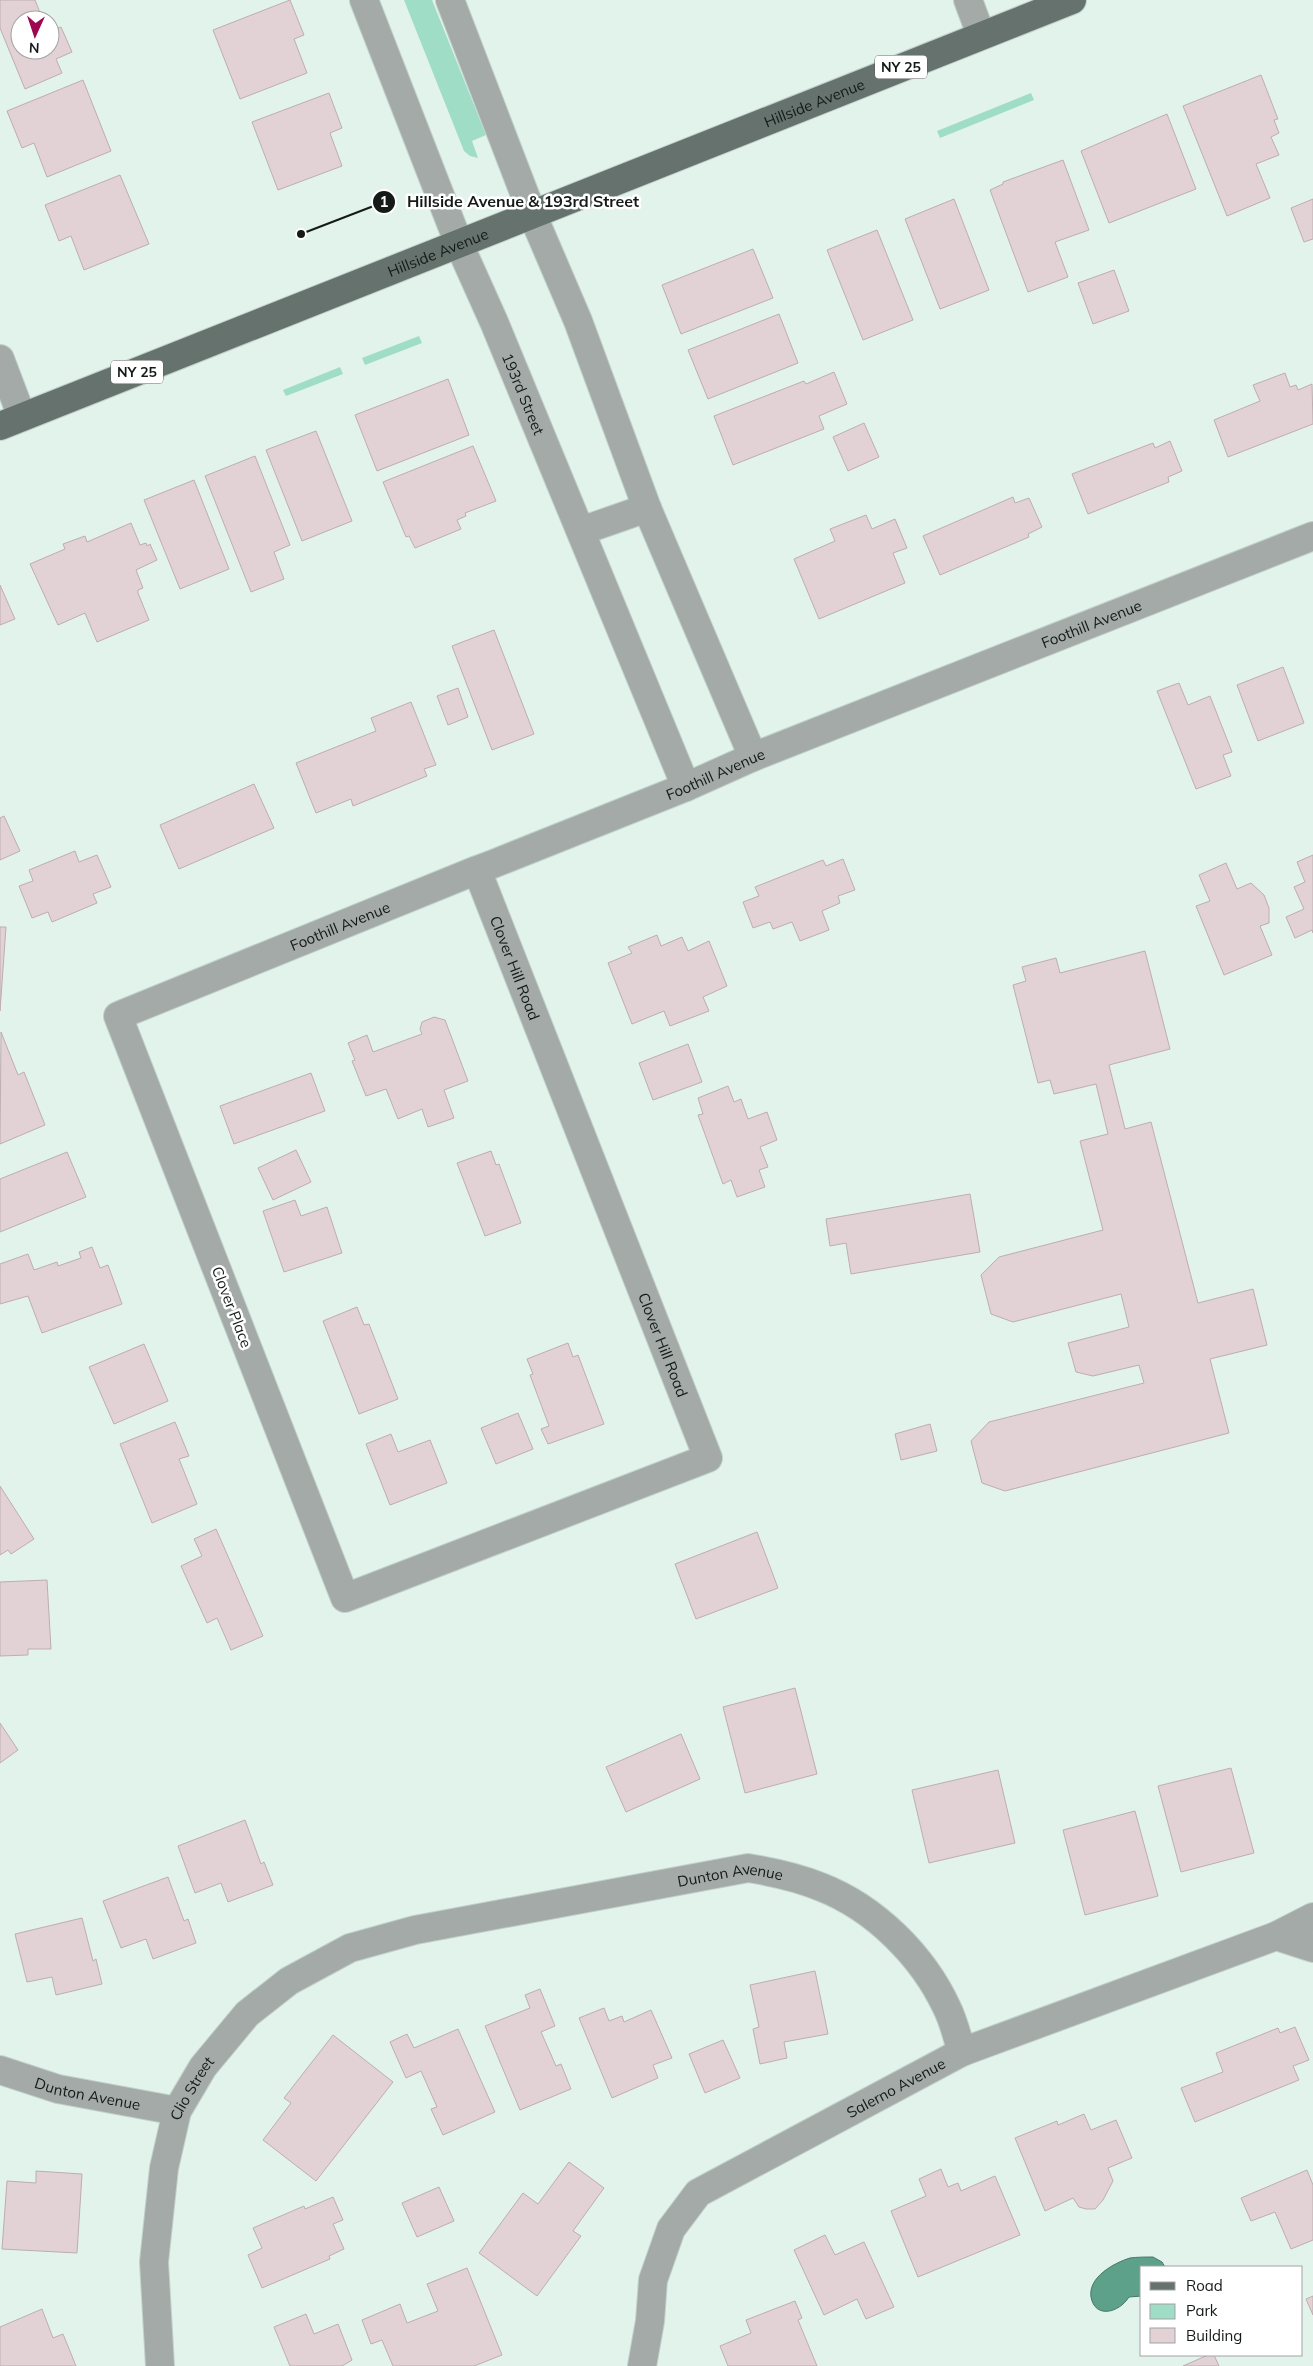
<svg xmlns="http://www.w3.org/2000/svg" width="1313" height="2366" font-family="Mulish,sans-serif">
	<rect width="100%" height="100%" fill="#e2f3ec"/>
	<!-- green -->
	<path fill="#9fddc7" d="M404 0H432L486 135 472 141 478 158 470 156 464 151Z
		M1031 93 1034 100 940 138 937 131Z
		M419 336 422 343 365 365 362 358Z
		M340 367 343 374 286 396 283 390Z"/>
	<!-- water -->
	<path fill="#5da18b" stroke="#477868" d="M1153 2257 1162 2262 1165 2267H1142V2296L1129 2297C1119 2313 1095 2319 1091 2297 1088 2277 1114 2263 1130 2258 1137 2257 1146 2257 1153 2257Z"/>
	<!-- building -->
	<path fill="#e2d1d5" stroke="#beadb1" d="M0 0H35L43 20H20V50H50V32L61 27 72 52 56 59 62 73 25 89 0 28Z
		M290 0 304 35 294 39 307 73 240 99 213 30Z
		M1261 75 1278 119 1274 120 1279 133 1271 137 1279 155 1256 164 1270 198 1227 216 1183 106Z
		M83 80 111 151 47 177 34 143 22 148 7 111Z
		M329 93 342 128 330 133 342 166 278 190 252 122Z
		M1167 114 1196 189 1109 223 1081 151Z
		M1063 160 1089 230 1055 242 1068 277 1028 292 990 190 1003 184V182Z
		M120 175 149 244 84 270 71 236 59 241 45 205Z
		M954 199 989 290 940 309 905 219Z
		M1313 199V239L1304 242 1291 208Z
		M877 230 913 320 863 340 827 250Z
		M753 249 773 298 681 334 662 285Z
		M1114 270 1129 311 1093 324 1078 283Z
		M779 314 798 363 708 399 688 350Z
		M834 372 847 404 819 416 824 429 733 465 714 416 804 381 806 384Z
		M1285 373 1290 387 1296 385 1298 390 1312 384 1313 424 1228 457 1214 420 1260 401 1253 385Z
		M448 379 469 435 377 471 355 415Z
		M864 423 879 457 848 471 833 437Z
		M316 431 352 521 302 541 266 450Z
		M1170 441 1182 471 1168 477 1169 482 1088 514 1072 474 1153 443 1155 448Z
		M473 446 496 501 465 513 466 516 457 520 461 529 415 548 409 536 406 537 383 482Z
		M255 456 290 545 274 552 284 579 251 592 205 476Z
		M194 480 229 569 180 589 144 500Z
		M1013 497 1015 503 1029 498 1042 527 1028 534 1029 537 940 575 923 536Z
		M866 515 872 529 895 519 907 548 893 553 905 583 819 619 794 559 835 541 830 529Z
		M131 523 140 545 146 543 147 546 150 544 157 560 136 570 143 588 138 590V593L149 620 97 642 85 613 58 625 30 564 65 549 63 544 85 536 87 542Z
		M0 585 15 619 0 625Z
		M494 630 534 734 492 750 452 646Z
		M1283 667 1304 723 1258 741 1237 685Z
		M1179 683 1188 705 1210 696 1232 752 1223 755 1231 776 1196 789 1157 691Z
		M458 688 468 717 448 725 437 696Z
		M411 702 436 765 424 769 427 776 353 806 351 799 316 813 296 763 376 731 371 718Z
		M254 784 274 828 179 869 160 825Z
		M4 816 20 851 0 860V818Z
		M75 851 79 862 97 855 111 887 93 894 97 903 52 922 48 912 32 918 19 886 33 881 29 870Z
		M1313 855V933L1312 930 1295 938 1286 917 1304 909 1294 887 1305 882 1297 862Z
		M843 859 855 890 838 896 840 903 822 911 829 930 800 941 792 922 773 929 770 922 753 928 743 902 759 896 755 887 823 860 826 866Z
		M1226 863 1237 889 1251 883 1264 895 1269 908V923L1260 926 1272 955 1224 975 1196 906 1210 901 1199 875Z
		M0 927H6L0 1011Z
		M657 935 661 946 682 937 688 951 709 941 727 986 703 997 709 1011 670 1026 664 1011 632 1024 608 963 632 953 628 947Z
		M1145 951 1170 1049 1109 1065 1125 1129 1151 1122 1198 1303 1253 1289 1267 1345 1210 1359 1229 1433 1005 1491 982 1483 971 1441 989 1422 1144 1383 1139 1365 1093 1376 1076 1372 1068 1343 1129 1327 1121 1294 1013 1322 991 1314 981 1275 999 1257 1103 1230 1080 1141 1108 1134 1096 1084 1054 1094 1050 1080 1038 1083 1013 985 1026 981 1022 967 1056 958 1060 973Z
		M434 1017 445 1020 468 1081 444 1090 454 1118 428 1127 422 1109 398 1119 386 1089 366 1096 352 1061 355 1060 348 1043 367 1035 373 1052 422 1034 420 1029 422 1022Z
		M1 1032 18 1075 24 1072 45 1125 0 1144Z
		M688 1044 702 1082 653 1100 639 1063Z
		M311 1073 325 1111 234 1144 220 1106Z
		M728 1086 734 1102 741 1099 748 1119 767 1112 777 1140 760 1147 768 1167 759 1170 765 1187 737 1197 731 1180 723 1184 698 1115 703 1114 698 1098Z
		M296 1150 311 1182 273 1200 258 1168Z
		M491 1151 496 1165 499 1164 521 1223 485 1236 457 1163Z
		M67 1152 86 1197 0 1232V1179Z
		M970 1194 980 1252 851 1274 846 1243 830 1246 826 1219Z
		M295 1200 301 1216 327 1207 342 1253 284 1272 263 1211Z
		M92 1247 100 1268 108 1265 122 1304 42 1333 28 1296 0 1304V1264L28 1254 34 1270 57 1262 58 1266 81 1258 79 1252Z
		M357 1307 364 1325 369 1324 398 1399 359 1414 323 1321Z
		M568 1343 573 1357 578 1355 604 1424 548 1444 541 1429 549 1426 530 1375 533 1374 527 1359Z
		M144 1344 168 1401 114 1424 89 1367Z
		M518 1413 533 1449 496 1464 481 1428Z
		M175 1422 189 1456 179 1459 197 1504 152 1523 120 1444Z
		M930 1424 937 1451 901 1460 895 1434Z
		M391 1434 398 1452 430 1440 447 1483 390 1505 366 1444Z
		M0 1486 34 1539 11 1554 8 1550 0 1555Z
		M216 1529 263 1636 231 1650 217 1618 207 1623 181 1566 202 1556 194 1539Z
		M757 1532 778 1588 696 1619 675 1564Z
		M47 1580 51 1649H28V1655L0 1656V1582Z
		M795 1688 817 1774 745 1793 723 1707Z
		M0 1723 18 1750 0 1763Z
		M681 1734 700 1779 626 1812 606 1767Z
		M1231 1768 1254 1853 1181 1872 1158 1786Z
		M998 1770 1015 1843 929 1863 912 1790Z
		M1135 1811 1158 1896 1085 1915 1063 1830Z
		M245 1820 261 1864 264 1862 273 1885 228 1902 221 1883 195 1893 178 1846Z
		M168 1877 184 1921 188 1919 196 1943 153 1959 146 1939 121 1948 103 1901Z
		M82 1918 93 1961 96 1959 102 1984 56 1995 52 1977 27 1982 15 1934Z
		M815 1971 828 2034 784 2042 787 2058 760 2064 753 2029 759 2027 750 1985Z
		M540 1989 555 2026 541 2032 556 2066 561 2064 571 2089 520 2110 485 2026 530 2008 525 1995Z
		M604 2008 609 2021 622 2016 624 2022 651 2010 672 2058 653 2065 658 2078 612 2098 579 2018Z
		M1295 2027 1309 2060 1293 2066 1299 2080 1195 2122 1181 2088 1223 2072 1216 2053 1278 2028 1280 2033Z
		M458 2029 495 2112 443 2135 431 2109 437 2107 421 2071 406 2078 390 2042 407 2034 414 2048Z
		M333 2035 393 2082 316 2181 263 2140 291 2103 284 2098Z
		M723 2040 740 2078 705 2093 689 2054Z
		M1084 2114 1091 2130 1116 2120 1132 2158 1108 2168 1113 2181 1103 2200 1095 2209H1086L1079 2207 1073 2198 1045 2211 1015 2138 1057 2121 1058 2125Z
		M569 2162 604 2188 573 2231 581 2236 537 2296 479 2253 523 2193 538 2204Z
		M941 2169 948 2187 958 2183 961 2191 995 2176 1020 2235 918 2277 891 2211 926 2196 919 2179Z
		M1307 2170 1313 2185V2240L1291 2249 1275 2212 1251 2221 1241 2198Z
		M36 2171 82 2174 77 2253 2 2249 7 2181 36 2183Z
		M439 2187 454 2221 417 2237 402 2203Z
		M333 2197 343 2220 333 2224 344 2249 329 2256 330 2259 262 2288 248 2255 262 2248 253 2228 304 2206 305 2209Z
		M825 2235 835 2255 864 2242 894 2307 866 2319 857 2299 824 2315 794 2250Z
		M467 2268 502 2355 474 2366H393L382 2340 371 2344 362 2320 400 2304 407 2323 438 2311 427 2284Z
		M1313 2296V2315L1306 2299Z
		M795 2301 802 2318 798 2320 817 2366H728L720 2346 751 2333 746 2320Z
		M42 2309 53 2338 63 2334 76 2366H0V2327Z
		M306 2314 314 2334 338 2324 352 2360 342 2366H290L274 2327Z
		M1208 2355H1214L1219 2366H1183Z"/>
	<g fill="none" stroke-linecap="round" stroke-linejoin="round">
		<defs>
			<g id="minor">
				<path id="s1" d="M364 0 459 244 494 322 686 787"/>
				<path d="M450 0 533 216 578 321 647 508 753 757"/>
				<path d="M968 0 981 35"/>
				<path d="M0 359 22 417"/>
				<path d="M581 531 647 508"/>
				<path id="s2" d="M477 870 708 1458 345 1598 118 1016 125 1013 477 870 493 864 686 787 753 757 1313 536"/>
				<path d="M1276 1936 1313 1948"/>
				<path id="s3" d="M0 2070 58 2089 177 2111"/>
				<path id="s4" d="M160 2366 154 2262 164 2168 177 2111 203 2067 247 2014 289 1981 350 1948 415 1930 748 1868C773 1872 797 1877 821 1887 875 1908 923 1956 947 2008 954 2022 957 2037 962 2052"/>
				<path id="s5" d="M642 2366 650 2321 653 2280 671 2229 698 2193 962 2052 1276 1936 1313 1917"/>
			</g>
			<g id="primary">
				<path id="s6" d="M0 426 1072 0"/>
			</g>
		</defs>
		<!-- minor casing -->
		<use href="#minor" stroke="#c1d0ca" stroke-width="30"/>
		<!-- primary casing -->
		<use href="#primary" stroke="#c1d0ca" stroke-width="30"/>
		<!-- minor -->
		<use href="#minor" stroke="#a3aaa8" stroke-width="28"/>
		<!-- primary -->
		<use href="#primary" stroke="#66726d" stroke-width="28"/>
	</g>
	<g text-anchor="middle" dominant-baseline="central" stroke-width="5" stroke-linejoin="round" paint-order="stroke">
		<!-- shield labels -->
		<g fill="#fff" stroke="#5a5f5d" stroke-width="1">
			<rect x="875" y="55.5" width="52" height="23" rx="4"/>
			<rect x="111" y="360.5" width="52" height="23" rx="4"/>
		</g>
		<g font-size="14" font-weight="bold" fill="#141a18">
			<text x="901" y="67">NY 25</text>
			<text x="137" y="372">NY 25</text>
		</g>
		<!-- street labels -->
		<g font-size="15" fill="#141a18" stroke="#fff">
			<text stroke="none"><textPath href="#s6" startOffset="876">Hillside Avenue</textPath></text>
			<text stroke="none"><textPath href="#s6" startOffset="471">Hillside Avenue</textPath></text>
			<text stroke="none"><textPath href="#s1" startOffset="425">193rd Street</textPath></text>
			<text stroke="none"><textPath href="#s2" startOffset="2695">Foothill Avenue</textPath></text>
			<text stroke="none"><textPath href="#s2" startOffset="2290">Foothill Avenue</textPath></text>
			<text stroke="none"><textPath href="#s2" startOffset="1885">Foothill Avenue</textPath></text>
			<text stroke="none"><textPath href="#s2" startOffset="105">Clover Hill Road</textPath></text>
			<text transform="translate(232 1307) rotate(69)">Clover Place</text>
			<text stroke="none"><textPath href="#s2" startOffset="510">Clover Hill Road</textPath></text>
			<text stroke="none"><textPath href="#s4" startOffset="888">Dunton Avenue</textPath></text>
			<text stroke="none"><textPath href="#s5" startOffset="410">Salerno Avenue</textPath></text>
			<text stroke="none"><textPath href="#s4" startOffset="284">Clio Street</textPath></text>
			<text stroke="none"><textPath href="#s3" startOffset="91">Dunton Avenue</textPath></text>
		</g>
	</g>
	<!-- callouts -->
	<path fill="none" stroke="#141a18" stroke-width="2" d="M301 234L384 202"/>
	<g fill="#141a18" stroke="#fff" stroke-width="2">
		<circle cx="301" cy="234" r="5"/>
		<circle cx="384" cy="202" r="12"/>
	</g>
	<g font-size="15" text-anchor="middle" font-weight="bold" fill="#fff">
		<text x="384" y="207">1</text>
	</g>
	<g font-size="16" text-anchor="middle" font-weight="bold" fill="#141a18" stroke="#fff" stroke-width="5" stroke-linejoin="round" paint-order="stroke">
		<text x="523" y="207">Hillside Avenue &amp; 193rd Street</text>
	</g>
	<!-- legend -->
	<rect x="1140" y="2266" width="162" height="90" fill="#ffffff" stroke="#a1a3a3"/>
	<rect x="1150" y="2282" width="25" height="8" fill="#66726d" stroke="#a1a3a3"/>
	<text x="1186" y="2291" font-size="15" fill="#141a18">Road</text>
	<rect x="1150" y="2304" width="25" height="15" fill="#9fddc7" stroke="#a1a3a3"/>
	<text x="1186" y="2316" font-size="15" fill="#141a18">Park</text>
	<rect x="1150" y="2328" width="25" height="15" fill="#e2d1d5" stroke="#a1a3a3"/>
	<text x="1186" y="2341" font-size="15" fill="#141a18">Building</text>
	<!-- north arrow -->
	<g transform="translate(35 35) rotate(183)"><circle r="24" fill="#ffffff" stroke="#a1a3a3"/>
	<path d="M0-4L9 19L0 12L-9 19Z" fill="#9e074f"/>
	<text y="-8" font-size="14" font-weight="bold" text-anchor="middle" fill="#141a18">N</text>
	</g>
</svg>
